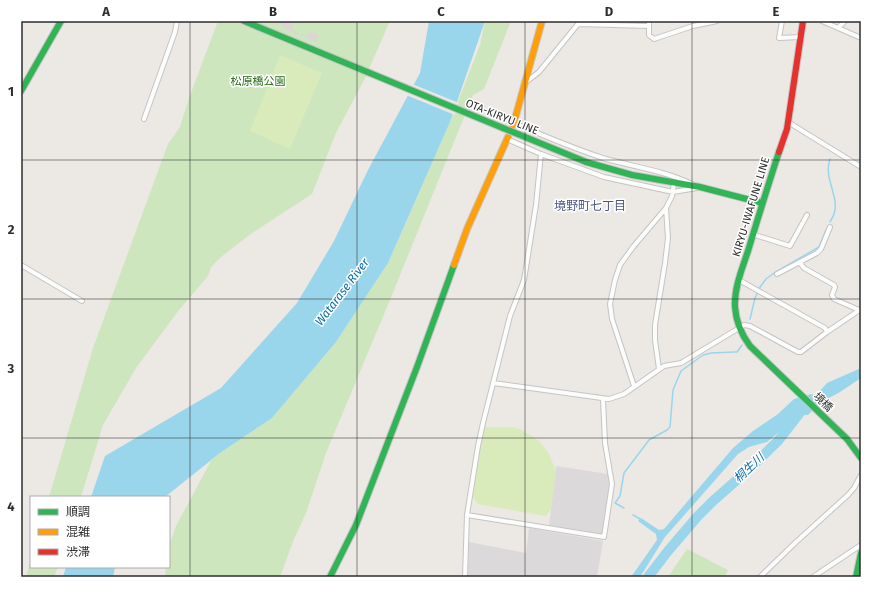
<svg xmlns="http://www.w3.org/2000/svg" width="882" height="598" font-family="'Fira Sans','Noto Sans JP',sans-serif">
	<rect width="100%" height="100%" fill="#ece8e4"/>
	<!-- industrial -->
	<path fill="#dcd9db" d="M556 466 608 474 609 486 602 533 600 535 549 526Z
		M529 528 603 541 597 577H468L469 542 526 553Z"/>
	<!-- green -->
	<path fill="#cee6be" d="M218 21H390L364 80 336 133 312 194 252 233 221 257 211 267 208 276 179 310 136 368 103 425 81 497H49L93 348 168 144 180 127 189 98Z
		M485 21H511L484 89 473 95 392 295 326 453 306 513 294 539 280 577H165L166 567H169V546L176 526 211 461 220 453 272 418 336 342 388 263 450 122 480 45Z
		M687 549 728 570 725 577H668Z
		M31 559V567H58L54 577H26Z"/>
	<!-- pitch -->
	<path fill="#d9eabb" d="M280 55 322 73 290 149 250 131Z
		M484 427H511L520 429 539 441 548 452 556 471 551 509 546 516 477 504 473 496Z"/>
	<!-- plaza -->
	<path fill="#dad6d2" d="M271 21H292L294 31 305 36 307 35 310 32 319 35 316 42 283 28 284 26 278 23 276 25 270 22Z"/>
	<!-- water -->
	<path fill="#99d6ec" d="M429 21H485L450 122 388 263 336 342 272 418 220 453 165 497H91L105 456 221 388 297 303 334 241 368 170 420 73Z
		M861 368V378L840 392 820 403 808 415H805L802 413 767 442 749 447 738 454 665 537 640 577H631L657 540 656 534 638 521 641 518 659 530 664 529 733 448 753 431 778 414 794 399 811 394 816 395 827 383Z
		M66 567H115L113 577H63Z"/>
	<!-- pier -->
	<path fill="#ece8e4" d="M412 84 459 103 455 115 406 95Z"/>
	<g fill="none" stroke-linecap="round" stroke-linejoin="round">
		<!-- stream -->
		<path stroke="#99d6ec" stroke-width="1.5" d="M830 222C831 220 833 217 834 214 840 197 823 178 830 159
			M750 319 755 298 760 287 766 279 774 273 819 247 826 230
			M624 508 615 503 620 496 624 473 649 440 667 430 670 427 673 390 681 371 703 355 711 353 734 352H737L742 345
			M633 515 640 519"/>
		<!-- river -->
		<path stroke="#99d6ec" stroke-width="10" d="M648 577 668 551 697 517 713 501 747 471 778 441 806 405"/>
		<defs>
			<path id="street" d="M649 21V35L654 39 693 26 717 21
				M782 21 779 38 801 37
				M822 21 861 38
				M838 28 845 21
				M526 82 539 72 578 24 649 26
				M144 119 175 32 177 21
				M788 122 861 167
				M514 123C544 136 575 149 606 159 635 167 665 171 692 184
				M507 139 541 154 604 177 673 192 697 188
				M752 234 790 246 807 215
				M800 263 804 268 834 285 835 287 832 295 834 299 859 310
				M21 265 82 301
				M777 274 817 253 821 249 830 227
				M739 280 825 328 827 332
				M659 369 655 340V325L665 263 668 238 666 208
				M493 383 609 399 624 394 664 366 681 363 744 325 750 326 798 352H801L827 332 861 309
				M634 386 612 319 610 304 615 280 620 265 633 247 666 208 672 196 674 183
				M467 515 604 537 612 484 605 443 603 399
				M465 577 467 515 478 446 483 423 510 316 524 280 536 205 541 154
				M760 577 795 543 848 495 854 488 861 475
				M813 577 861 545"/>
			<path id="fast" d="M244 21 503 128
				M21 91 61 21
				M779 152C768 185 758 218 748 251 742 269 734 288 735 307 736 322 741 334 750 346L847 439 861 458
				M586 162 632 175 700 187 762 203
				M330 577 356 525 417 367 454 265
				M856 577 861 553"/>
			<path id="slow" d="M513 126 542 21
				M454 265 467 229 508 137"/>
			<path id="jam" d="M779 152 787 129 803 21"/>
		</defs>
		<!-- street casing -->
		<use href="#street" stroke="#c5c4c5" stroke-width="6"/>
		<!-- fast casing -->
		<use href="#fast" stroke="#c5c4c5" stroke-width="8"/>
		<!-- slow casing -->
		<use href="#slow" stroke="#c5c4c5" stroke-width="8"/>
		<!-- jam casing -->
		<use href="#jam" stroke="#c5c4c5" stroke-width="8"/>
		<!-- street -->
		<use href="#street" stroke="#fcfcfb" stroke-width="4"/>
		<!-- fast -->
		<use href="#fast" stroke="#30b455" stroke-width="6"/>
		<!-- slow -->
		<use href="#slow" stroke="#ff9f0a" stroke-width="6"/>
		<!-- jam -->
		<use href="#jam" stroke="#e5322d" stroke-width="6"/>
		<defs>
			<path id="fast-bridge" d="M503 128 586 162"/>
		</defs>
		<!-- fast-bridge casing -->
		<use href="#fast-bridge" stroke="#c5c4c5" stroke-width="8" stroke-linecap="butt"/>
		<!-- fast-bridge -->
		<use href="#fast-bridge" stroke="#30b455" stroke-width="6"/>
	</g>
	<!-- grid -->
	<path fill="none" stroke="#2e2e2e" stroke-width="1" stroke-opacity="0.55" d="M190 21V577M357 21V577M525 21V577M692 21V577M21 160H861M21 299H861M21 438H861"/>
	<g text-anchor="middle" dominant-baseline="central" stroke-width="3" stroke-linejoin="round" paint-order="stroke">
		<!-- park labels -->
		<g font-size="11" fill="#2c6e1b" stroke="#fff">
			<text x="258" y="81">松原橋公園</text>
		</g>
		<!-- street labels -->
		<g font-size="11" fill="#2e2e2e" stroke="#fff">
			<text transform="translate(502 117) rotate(22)">OTA-KIRYU LINE</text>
			<text transform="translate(751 207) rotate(-73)">KIRYU-IWAFUNE LINE</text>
			<text transform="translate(823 402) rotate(44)">境橋</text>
		</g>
		<!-- neighbourhood labels -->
		<g font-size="12" fill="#4d5680" stroke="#fff">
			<text x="590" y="206">境野町七丁目</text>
		</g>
		<!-- water labels -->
		<g font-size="12" font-style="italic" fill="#0d6fa3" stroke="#fff">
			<text transform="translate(342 292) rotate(-53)">Watarase River</text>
			<text transform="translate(749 468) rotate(-43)">桐生川</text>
		</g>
	</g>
	<!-- border -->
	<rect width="882" height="598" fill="none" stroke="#ffffff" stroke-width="44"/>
	<!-- legend -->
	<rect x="30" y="496" width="140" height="72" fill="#ffffff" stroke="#ababab"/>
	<rect x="38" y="509" width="20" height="6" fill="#30b455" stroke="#ababab"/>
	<text x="66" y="516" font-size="12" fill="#2e2e2e">順調</text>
	<rect x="38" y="529" width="20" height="6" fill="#ff9f0a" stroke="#ababab"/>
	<text x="66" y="536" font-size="12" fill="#2e2e2e">混雑</text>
	<rect x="38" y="549" width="20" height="6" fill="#e5322d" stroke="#ababab"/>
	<text x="66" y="556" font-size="12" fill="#2e2e2e">渋滞</text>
	<rect x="22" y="22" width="838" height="554" fill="none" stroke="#2e2e2e" stroke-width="1.5"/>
	<g font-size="13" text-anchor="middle" font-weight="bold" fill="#2e2e2e">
		<text x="106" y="16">A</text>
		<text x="273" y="16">B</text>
		<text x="441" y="16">C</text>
		<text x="609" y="16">D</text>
		<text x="776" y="16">E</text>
		<text x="11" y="96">1</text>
		<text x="11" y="234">2</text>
		<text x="11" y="373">3</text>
		<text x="11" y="511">4</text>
	</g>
</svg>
